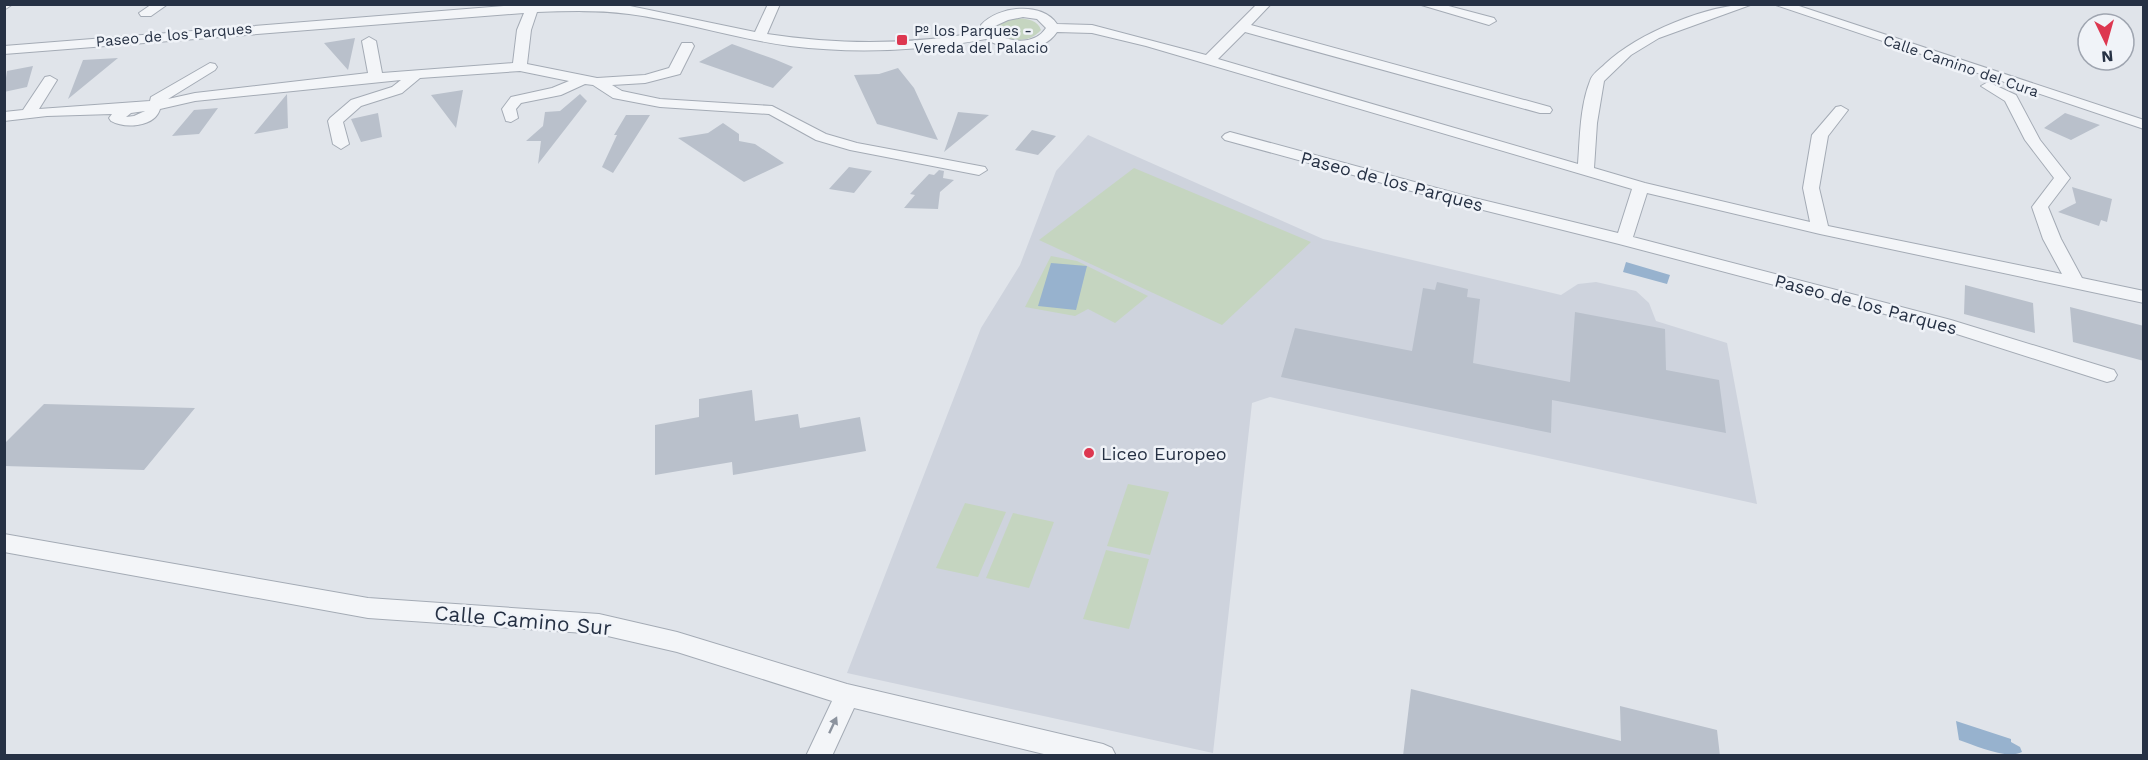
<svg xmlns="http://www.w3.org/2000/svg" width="2148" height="760" font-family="'Work Sans',sans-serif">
	<rect width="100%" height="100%" fill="#e0e4ea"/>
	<!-- built -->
	<path fill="#ced3dd" d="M1088 135 1323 239 1561 295 1578 284 1596 282 1636 291 1649 303 1656 321 1727 343 1757 504 1270 397 1252 403 1213 753 847 673 981 328 1020 265 1056 171Z"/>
	<!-- green -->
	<path fill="#c5d5c0" d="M1011 19C1022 18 1037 18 1041 30 1029 44 1010 41 996 34L995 27Z
		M1134 168 1311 242 1222 325 1039 240Z
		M1051 256 1077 261 1148 296 1115 323 1088 309 1075 316 1025 307Z
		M1128 484 1169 492 1150 555 1107 546Z
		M965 503 1006 512 978 577 936 568Z
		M1013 513 1054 522 1029 588 986 578Z
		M1106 550 1149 559 1129 629 1083 619Z"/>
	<!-- water -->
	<path fill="#97b2ce" d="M1626 262 1670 275 1667 284 1623 272Z
		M1051 263 1087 266 1076 310 1038 306Z
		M1956 721 2011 739V742L2020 747 2022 752C2007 760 1977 746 1959 740Z"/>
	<!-- building -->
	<path fill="#b9c0cb" d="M355 38 348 70 324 43Z
		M732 44 774 59 793 67 773 88 699 62Z
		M118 58 68 99 83 60Z
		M33 66 27 87 4 92 7 71Z
		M898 68 914 88 938 140 877 124 854 75 879 74Z
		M463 90 456 128 431 95Z
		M287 94 288 128 254 134Z
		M580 94 587 101 538 164 541 141H526L543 126 545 112 560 111Z
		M218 108 199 134 172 136 194 110Z
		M958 112 989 115 944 152Z
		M378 113 382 137 361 142 351 119Z
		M2065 113 2100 125 2071 140 2044 128Z
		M626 115H650L613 173 602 167 617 135H614Z
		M723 123 739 134V141L755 144 784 163 744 182 678 138 708 133Z
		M1032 130 1056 136 1038 155 1015 150Z
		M849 167 872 171 854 193 829 189Z
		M939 170 944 171 943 178 954 180 940 192 938 209 904 208 915 195 910 194 929 174 934 175Z
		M2072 187 2112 199 2107 222 2101 220 2099 226 2058 212 2076 203Z
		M1437 282 1468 289 1467 297 1480 299 1473 363 1570 382 1575 312 1665 329 1666 370 1719 380 1726 433 1552 400 1551 433 1281 377 1295 328 1412 351 1423 288 1435 290Z
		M1965 285 2033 303 2035 333 1964 314Z
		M2070 307 2144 326V361L2073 342Z
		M752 390 755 421 798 414 800 428 860 417 866 451 733 475 732 462 655 475V425L699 417V399Z
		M44 404 195 408 144 470 4 466V444Z
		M1411 689 1621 741 1620 706 1717 730 1720 756H1403Z"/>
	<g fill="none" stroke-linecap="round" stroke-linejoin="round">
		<defs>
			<path id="street" d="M4 4H13L4 10Z
				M152 4H168L151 16H141L139 13Z
				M530 4 630 6 755 32 768 4H780L767 34C839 45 910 45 981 32V25C998 6 1042 1 1057 24L1092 25 1206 55 1257 4H1271L1251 25 1550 107 1552 110 1550 113H1540L1245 32 1218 59 1578 164C1580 137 1580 106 1590 81 1592 74 1600 69 1605 64 1638 33 1708 4 1753 4L1659 38 1631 55 1604 81 1597 123 1594 168 1645 183 1810 222 1803 188 1812 135 1836 107 1841 106 1848 110 1828 136 1819 188 1828 226 2062 274 2043 239 2032 207 2054 178 2025 140 2005 101 1981 86 1988 82 2016 95 2040 140 2070 178 2048 207 2061 239 2082 278 2144 291V303L1820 234 1647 193 1633 237 1951 320 2114 370 2117 375 2114 380 2107 382 1938 328 1619 244 1455 203 1225 140 1222 137 1225 134 1230 132 1466 196 1618 233 1632 189 1146 46 1092 33 1057 32C1043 54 1006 52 986 39 921 51 856 54 790 46 736 39 683 21 629 14 598 10 568 11 537 12L531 30 527 64 597 78 645 75 669 68 682 43H692L694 46 680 74 645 83 612 85 622 91 660 99 772 106 826 134 857 143 985 167 987 170 979 175 850 150 816 140 769 114 660 107 613 98 593 85 585 84 561 95 521 103 516 109 518 118 511 122 506 121 502 109 511 97 552 88 569 81 520 71 420 78 402 93 361 106 343 122 349 144 341 149 333 144 328 121 330 118 351 100 392 87 401 80 195 101 160 109C155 127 125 129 111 121L109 118 112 114 47 116 4 121V112L23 110 45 77 50 76 57 80 39 109 150 101 151 97 210 63 215 64 217 67 215 70 168 99 195 93 368 73 362 41 369 37 376 41 382 73 513 63 517 30 524 13 4 54V46ZM1023 17 1037 19 1046 28C1035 45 1010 43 995 33V26L1008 20ZM145 111 134 116 126 117 131 113Z
				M1418 4H1441L1494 18 1496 21 1489 25Z
				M1773 4H1793L2144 120V129Z
				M4 534 368 598 599 614 677 632 847 684 1103 744 1112 748 1116 756H1052L854 708 832 756H806L832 701 677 652 599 634 368 618 4 552Z"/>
		</defs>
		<!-- street casing -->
		<use href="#street" stroke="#a4abb5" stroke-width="2"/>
		<!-- street -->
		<use href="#street" fill="#f3f5f8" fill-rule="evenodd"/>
	</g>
	<!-- one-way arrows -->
	<defs><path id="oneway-solid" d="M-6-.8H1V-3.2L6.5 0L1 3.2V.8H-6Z" transform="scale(1.5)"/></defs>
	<use fill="#8c939e" href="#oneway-solid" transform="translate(833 725) rotate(-65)"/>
	<!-- markers -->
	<g fill="#dd3750" stroke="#f0f3f8" stroke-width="2">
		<rect x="896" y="34" width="12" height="12" rx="3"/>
		<circle cx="1089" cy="453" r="6"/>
	</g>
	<g text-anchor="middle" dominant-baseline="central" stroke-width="5" stroke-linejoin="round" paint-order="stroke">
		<!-- far-poi labels -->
		<g font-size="15" fill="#263144" stroke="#f0f3f8" text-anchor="start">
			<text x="914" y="31">Pº los Parques -<tspan x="914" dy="17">Vereda del Palacio</tspan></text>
		</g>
		<!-- far-street labels -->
		<g font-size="15" fill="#263144" stroke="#f0f3f8">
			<text transform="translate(174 35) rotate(-5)">Paseo de los Parques</text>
			<text transform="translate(1961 66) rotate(19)">Calle Camino del Cura</text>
		</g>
		<!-- street labels -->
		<g font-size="18" fill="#263144" stroke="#f0f3f8">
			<text transform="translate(1392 181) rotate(15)">Paseo de los Parques</text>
			<text transform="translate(1866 304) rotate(15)">Paseo de los Parques</text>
		</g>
		<!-- poi labels -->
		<g font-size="18" fill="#263144" stroke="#f0f3f8" text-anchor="start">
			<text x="1101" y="453">Liceo Europeo</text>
		</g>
		<!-- near-street labels -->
		<g font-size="21" fill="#263144" stroke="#f0f3f8">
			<text transform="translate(523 620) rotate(5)">Calle Camino Sur</text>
		</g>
	</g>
	<!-- border -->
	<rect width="2148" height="760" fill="none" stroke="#263144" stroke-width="12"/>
	<!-- north arrow -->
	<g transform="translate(2106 42) rotate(175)"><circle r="28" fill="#f0f3f8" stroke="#9fa5b0" stroke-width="1.5"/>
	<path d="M0-4.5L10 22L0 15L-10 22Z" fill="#dd3750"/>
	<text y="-9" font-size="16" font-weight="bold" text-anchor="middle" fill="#263144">N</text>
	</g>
</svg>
